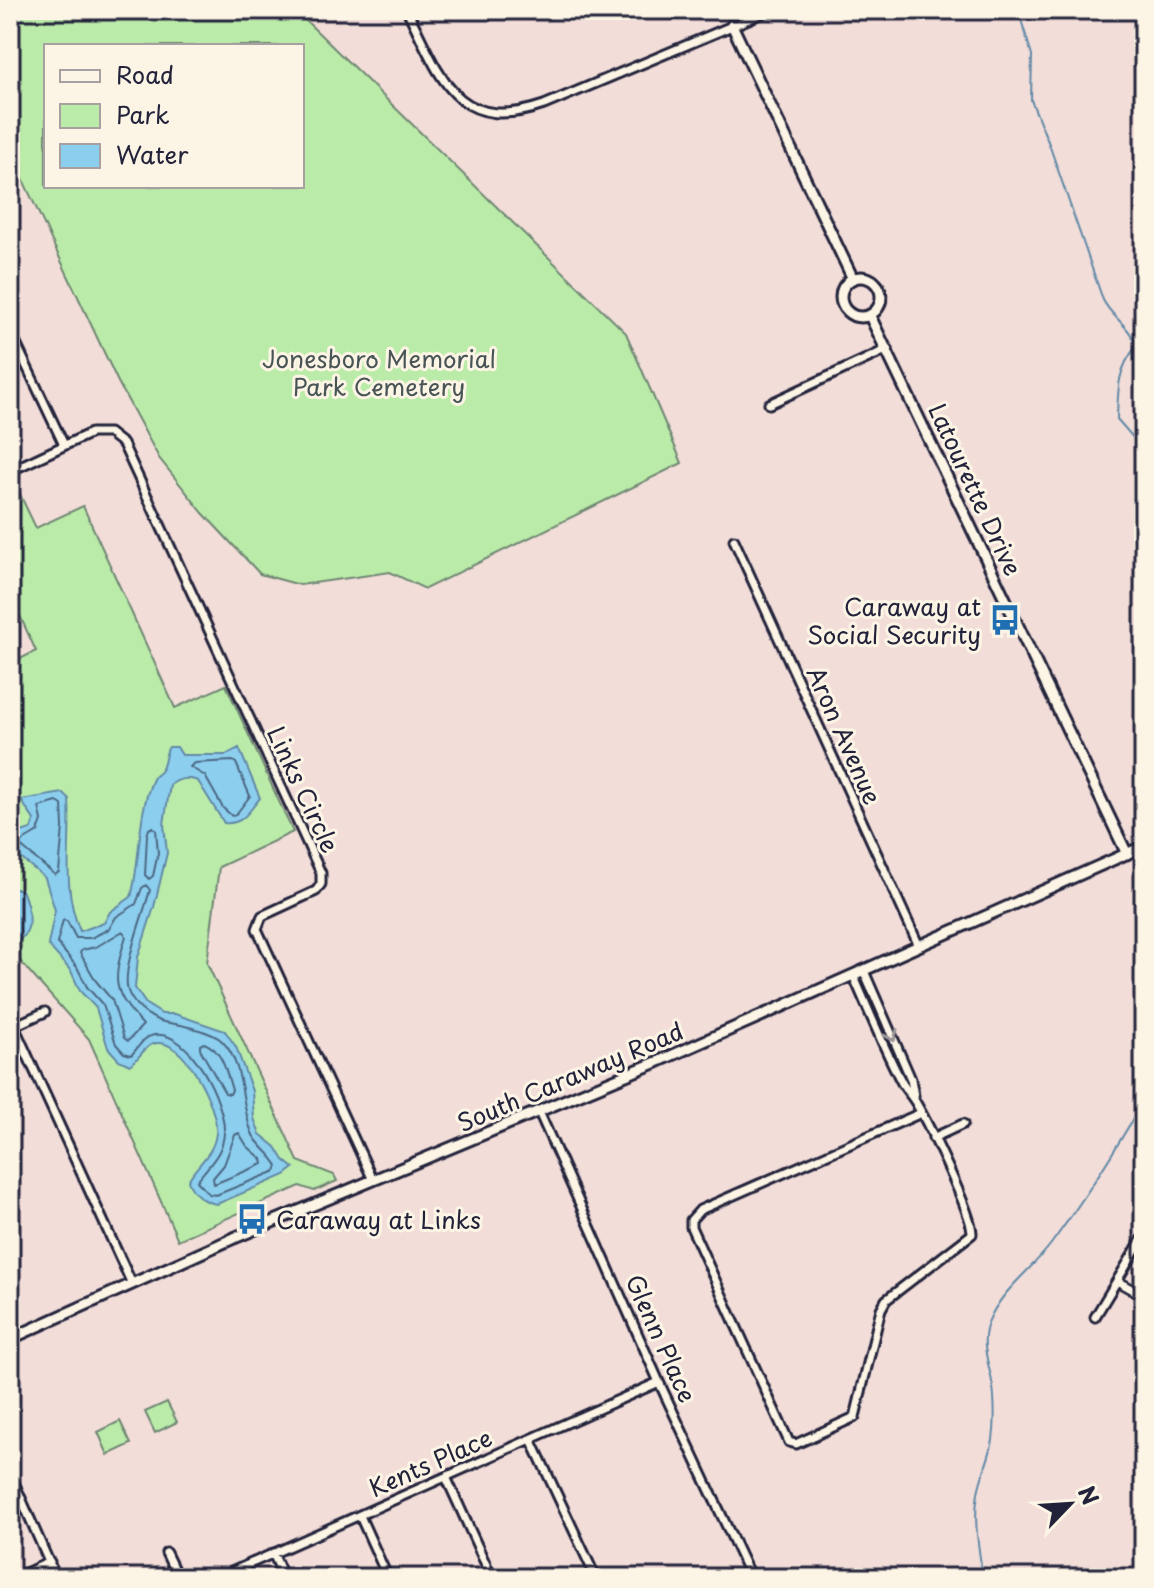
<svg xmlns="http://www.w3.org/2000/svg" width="1154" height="1588" font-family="'Playpen Sans',sans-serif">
	<rect width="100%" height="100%" fill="#f2ddd9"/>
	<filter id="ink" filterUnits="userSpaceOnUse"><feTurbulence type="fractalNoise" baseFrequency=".0125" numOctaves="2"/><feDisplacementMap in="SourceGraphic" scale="16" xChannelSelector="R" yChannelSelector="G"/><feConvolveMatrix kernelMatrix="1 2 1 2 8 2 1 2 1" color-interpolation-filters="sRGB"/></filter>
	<g filter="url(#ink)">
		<!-- green -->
		<path fill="#bbeba9" stroke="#6e8672" stroke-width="2" fill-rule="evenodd" d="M10 10H295L626 333 682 463 425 589 390 572 300 585 260 574 203 513 159 458 118 382 17 167 10 146ZM46 46H302V186H46Z
			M15 484 36 528 83 506 175 708 226 685 293 832 219 867 207 963 298 1161 334 1175 337 1181 314 1191 300 1186 178 1240 89 1039 20 961 10 965V664L36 651 10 594V486Z
			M167 1402 177 1422 155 1433 145 1412Z
			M120 1421 131 1444 108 1455 98 1432Z"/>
		<!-- water -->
		<path fill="#8cceee" stroke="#6289a6" stroke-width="2" d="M169 747H177L182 755H226L239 748 260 798C249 811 243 825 224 823L198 781C186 777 180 778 170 785L164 824 167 853 154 907 138 957 135 988 146 1004 162 1014H175L225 1031 236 1047 252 1091 254 1118 260 1134 276 1147 284 1160 294 1168 285 1175 217 1204C204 1202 193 1194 188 1181 196 1164 214 1155 216 1133 219 1109 183 1034 153 1044 145 1046 138 1060 130 1065L119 1060 108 1048 96 1008 80 991 71 971 48 945 55 910 45 878 10 849V832L18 833 31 829 34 820 21 800 63 793 69 799C72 846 61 886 80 931L104 923 110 912 131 897C141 860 137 814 153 779 157 771 157 777 161 770 166 763 164 754 169 747Z
			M14 888 22 890C31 912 36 934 10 946V890Z"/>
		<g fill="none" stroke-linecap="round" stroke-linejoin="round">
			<!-- shore -->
			<path stroke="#4c6783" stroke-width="2" d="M233 761 236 763 250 796 237 813 232 816 223 808 205 776 190 767 194 763Z
				M57 802 62 805 63 827 59 872 55 875 18 844 38 832 42 820 39 807Z
				M153 827 156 830 158 853 153 876 149 879 145 875 147 835 149 829Z
				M146 885 150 890C144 913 121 970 128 991 131 1000 140 1010 147 1014 153 1018 157 1021 164 1022 178 1024 212 1031 222 1041 245 1064 240 1104 252 1133 257 1145 271 1153 278 1166L276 1171 216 1195 209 1194 197 1181C207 1166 223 1155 224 1133 226 1104 190 1029 154 1035 142 1037 139 1048 131 1055L124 1053 116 1044 103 1005 87 987 77 967 57 943 63 920 67 921 76 938H91L109 929 116 917 136 904 142 888Z
				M123 931 126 936C112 982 112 991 143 1025L128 1041 124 1038 112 1000 96 981 80 953 82 950 96 947Z
				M204 1043C223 1050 226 1072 232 1090L230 1094 225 1093 200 1049V1045Z
				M239 1133 247 1146 262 1159 263 1164 214 1184 213 1178 224 1165 235 1135Z"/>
			<!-- stream -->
			<path stroke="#6289a6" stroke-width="2" d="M1018 10 1032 55 1031 100 1049 144 1103 300C1111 317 1132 327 1136 347 1117 369 1118 391 1117 419L1144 450
				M983 1578C979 1550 973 1521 978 1493 981 1475 990 1458 993 1440 995 1426 995 1411 994 1397 993 1367 975 1345 992 1314 1006 1287 1033 1268 1051 1244 1085 1198 1116 1149 1144 1100"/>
			<defs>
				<path id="minor" d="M407 10C440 76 456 135 544 105L770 10
					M10 331 64 445
					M769 404 888 349
					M10 471 91 433H109L123 444 321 873V884L316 891 262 916 257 929 373 1180
					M734 540 919 946
					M864 971 911 1079 914 1096
					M853 975C869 1011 884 1049 902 1083 906 1090 912 1096 916 1103 928 1124 973 1215 972 1234L886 1300 881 1309 855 1417 796 1444 789 1442 691 1227V1220L700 1210 921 1113
					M14 1026 45 1012
					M10 1028 14 1026 132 1284
					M539 1112 659 1382 751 1578
					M933 1138 963 1124
					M1117 1281 1144 1296
					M1095 1317 1144 1236
					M531 1439 596 1578
					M10 1473 56 1578
					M446 1477 492 1578
					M360 1516 388 1578
					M166 1553 178 1578
					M273 1553 284 1578
					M15 1578 50 1562
					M218 1578 659 1382
					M838 1578 846 1575 861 1578
					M1137 1578 1144 1575"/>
				<path id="tertiary" d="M732 25 853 279
					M841 297a20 20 0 1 1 40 0a20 20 0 1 1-40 0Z
					M870 316 1127 854
					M10 1339 234 1238 657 1062 1144 846"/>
			</defs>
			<!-- minor casing -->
			<use href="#minor" stroke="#22223b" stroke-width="13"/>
			<!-- tertiary casing -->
			<use href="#tertiary" stroke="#22223b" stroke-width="15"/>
			<!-- minor -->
			<use href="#minor" stroke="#fcf5e5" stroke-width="7"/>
			<!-- tertiary -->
			<use href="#tertiary" stroke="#fcf5e5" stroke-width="9"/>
		</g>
		<!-- one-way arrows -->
		<defs><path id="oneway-chevron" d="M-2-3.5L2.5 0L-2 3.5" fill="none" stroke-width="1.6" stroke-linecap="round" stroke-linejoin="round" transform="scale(2)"/></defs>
		<use stroke="#9a9698" href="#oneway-chevron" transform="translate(892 1036) rotate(67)"/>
	</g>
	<!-- icons -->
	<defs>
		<symbol id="bus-bare" viewBox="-9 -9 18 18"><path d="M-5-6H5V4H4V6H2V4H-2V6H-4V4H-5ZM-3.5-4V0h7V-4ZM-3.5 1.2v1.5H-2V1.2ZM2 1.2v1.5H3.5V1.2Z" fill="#1f6fb2" stroke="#fcf5e5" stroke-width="2.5" paint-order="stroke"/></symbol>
	</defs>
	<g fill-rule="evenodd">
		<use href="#bus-bare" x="983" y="598" width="44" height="44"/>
		<use href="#bus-bare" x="230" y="1197" width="44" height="44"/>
	</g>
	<g text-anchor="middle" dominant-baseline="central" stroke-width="6" stroke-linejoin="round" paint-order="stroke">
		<!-- park labels -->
		<g font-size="24" fill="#485456" stroke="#fcf5e5">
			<text x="379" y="358">Jonesboro Memorial<tspan x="379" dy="28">Park Cemetery</tspan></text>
		</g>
		<!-- street labels -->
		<g font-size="24" fill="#22223b" stroke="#fcf5e5">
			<text transform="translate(976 489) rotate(65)">Latourette Drive</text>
			<text transform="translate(845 735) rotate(66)">Aron Avenue</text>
			<text transform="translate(304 789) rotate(65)">Links Circle</text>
			<text transform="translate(570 1076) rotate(-23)">South Caraway Road</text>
			<text transform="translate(662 1338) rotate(66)">Glenn Place</text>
			<text transform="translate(430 1462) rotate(-24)">Kents Place</text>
		</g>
		<!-- poi labels -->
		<g font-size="24" fill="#22223b" stroke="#fcf5e5" text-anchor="end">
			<text x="981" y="606">Caraway at<tspan x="981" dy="28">Social Security</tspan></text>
			<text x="276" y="1219" text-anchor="start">Caraway at Links</text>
		</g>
	</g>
	<!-- margin -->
	<rect width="1154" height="1588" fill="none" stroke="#fcf5e5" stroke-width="40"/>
	<rect x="20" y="20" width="1114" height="1548" fill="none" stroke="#22223b" stroke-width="3" filter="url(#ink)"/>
	<!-- legend -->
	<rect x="44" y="44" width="260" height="144" fill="#fcf5e5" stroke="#a5a1a1" stroke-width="2"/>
	<rect x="60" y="70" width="40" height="12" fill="#fcf5e5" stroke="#a5a1a1" stroke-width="2"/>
	<text x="116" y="84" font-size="24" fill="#22223b">Road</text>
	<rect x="60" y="104" width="40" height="24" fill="#bbeba9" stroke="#a5a1a1" stroke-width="2"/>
	<text x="116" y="124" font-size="24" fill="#22223b">Park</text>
	<rect x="60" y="144" width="40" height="24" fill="#8cceee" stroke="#a5a1a1" stroke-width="2"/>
	<text x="116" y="164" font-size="24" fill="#22223b">Water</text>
	<!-- north arrow -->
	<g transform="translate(1070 1504) rotate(65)" stroke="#fcf5e5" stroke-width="6" paint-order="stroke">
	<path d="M0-6L14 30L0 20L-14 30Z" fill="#22223b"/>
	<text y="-12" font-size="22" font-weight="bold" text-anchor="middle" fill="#22223b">N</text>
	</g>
</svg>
